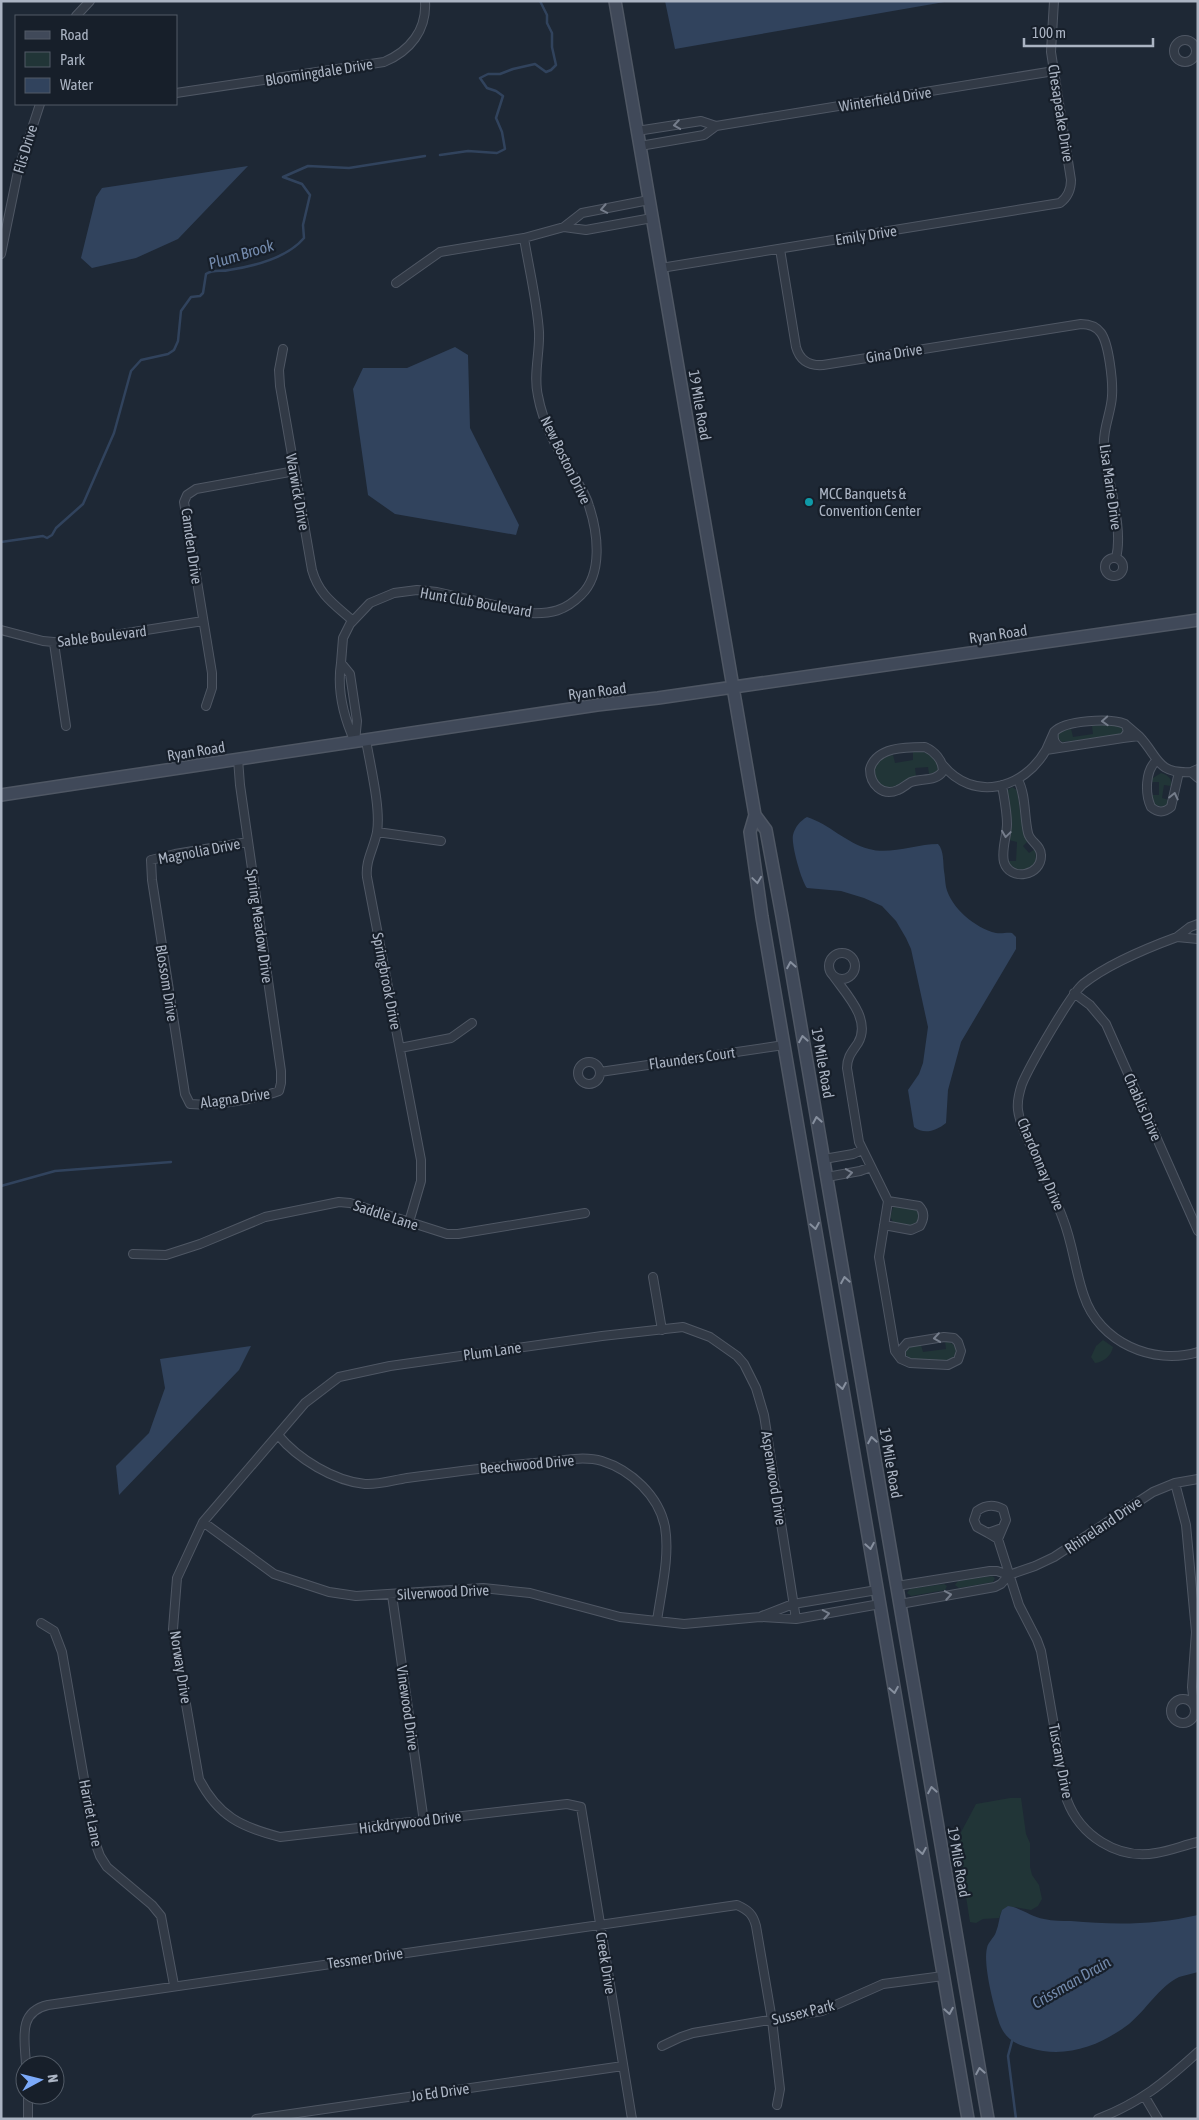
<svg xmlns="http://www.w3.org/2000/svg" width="1199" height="2120" font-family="'Asap Condensed',sans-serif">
	<rect width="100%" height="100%" fill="#1e2835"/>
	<!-- green -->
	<path fill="#213537" d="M1106 724 1121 727 1123 732 1118 735 1062 742 1057 737 1061 730 1071 729 1073 737 1093 734 1092 726Z
		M913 751C925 751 932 753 938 765L937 772 929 774 928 767 915 768 916 776C900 780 891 797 876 780L874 768 880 758 893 755 895 763 913 760Z
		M1161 773C1168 775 1173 779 1171 786L1164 785 1162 798 1169 800 1168 804 1162 807 1155 805 1152 795H1159V782H1152L1153 778Z
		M1012 787 1017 790 1023 831 1028 841 1023 846 1029 853 1035 849 1036 859 1034 864C1025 873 1014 872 1008 861H1016L1017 842 1009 840 1012 823 1007 791Z
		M894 1205 915 1208 920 1214 918 1223 911 1227 894 1223 890 1217Z
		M1103 1340 1113 1347C1111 1356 1104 1362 1095 1363L1091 1357 1096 1346Z
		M945 1341 953 1344 956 1350 954 1358 949 1361 910 1359 905 1354 908 1347 921 1345 923 1352 946 1349Z
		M992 1576 995 1578 993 1582 959 1588 955 1585 958 1581Z
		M944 1584 947 1586 945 1590 911 1596 907 1593 910 1589Z
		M1010 1798H1021L1026 1834 1030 1843V1867L1032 1875 1039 1885 1042 1899 1038 1906 1031 1910 1015 1907 1002 1910 999 1918 983 1919 976 1923 970 1922 959 1852V1836L976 1804Z"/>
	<!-- water -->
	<path fill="#31435d" d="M665 1H950L675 49Z
		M248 166 178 239 136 258 92 268 81 258 96 197 102 188Z
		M455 347 468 355 470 428 519 525 516 535 395 514 368 495 353 389 363 368H407Z
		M807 817C829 824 846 843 869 849 890 855 916 844 938 844 944 850 943 863 944 871 945 876 945 882 946 887 951 908 975 928 996 933 1002 934 1007 932 1012 933L1016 937V949L961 1042 948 1090 946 1123C936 1131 924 1135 914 1127L908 1090 919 1074 923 1063 928 1027 911 949 906 938 896 921 882 906 864 898 841 891 807 888C801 880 791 844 793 835 795 827 800 821 807 817Z
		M251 1346 239 1370 119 1495 116 1466 149 1433 165 1388 160 1359Z
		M1008 1906C1022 1908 1031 1917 1044 1919 1053 1921 1062 1921 1071 1921 1114 1925 1155 1925 1198 1915V1972C1192 1974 1185 1975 1179 1977 1159 1987 1146 2010 1129 2024 1100 2046 1065 2059 1030 2048 1013 2044 1003 2037 998 2019 993 2003 983 1964 987 1948 988 1942 994 1938 996 1932 999 1925 999 1917 1002 1910Z"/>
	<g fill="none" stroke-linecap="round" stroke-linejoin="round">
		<!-- stream -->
		<path stroke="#31435d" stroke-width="2.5" d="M440 155 468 151 497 153 505 149 502 132 496 118 503 96 496 91 487 88 480 78 488 74H500L513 69 535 64 546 72 551 70 556 65 552 47V33L547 23V15L540 1
			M1 542 43 536 47 538 52 535 56 528 83 504 114 433 131 371 141 360 168 354 174 350 178 341 181 311 191 297 200 296 203 293 206 274C213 269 222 272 229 270 255 266 287 258 304 238L303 225 310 195 302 184 283 177 308 166 349 168 425 156
			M1 1186 55 1171 171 1162
			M1012 2041 1008 2056 1016 2119"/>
		<defs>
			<path id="street" d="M76 16 90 1
				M1174 51a11 11 0 1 1 22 0a11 11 0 1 1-22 0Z
				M176 93 384 62C410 51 427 30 425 1
				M637 131 701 121 716 126
				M640 146 704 135 716 126 1054 71
				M564 227 586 230 652 218
				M780 249 796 347C800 361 810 366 823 365L1081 324C1089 324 1096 326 1101 333 1109 344 1113 382 1112 396 1111 414 1102 430 1104 448 1107 481 1124 527 1116 558
				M1 254 18 171 40 104
				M661 268 1060 203C1068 197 1071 190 1071 180L1051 52 1054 1
				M396 283 440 252 524 238 564 227 582 213 649 200
				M283 349 279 370 280 386 312 570C319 595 334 604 353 621
				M1105 567a9 9 0 1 1 18 0a9 9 0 1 1-18 0Z
				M1 630 43 641 64 643 203 621
				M54 643 66 726
				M341 663 343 638 350 624 370 603 394 593 417 590 437 592 529 613C551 614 565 611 581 595 603 574 598 533 589 506 586 494 578 483 571 472 557 448 543 424 538 396 533 375 540 353 539 332 537 301 529 269 524 238
				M341 663 350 674 357 721 355 742C344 718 337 689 341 663Z
				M206 706 212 688V673L184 502 187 495 196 489 295 471
				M1054 732 1046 750 1123 738C1128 733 1129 731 1125 724 1110 718 1065 720 1054 732 1053 739 1054 743 1060 747
				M1139 736C1159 757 1156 774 1191 772
				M1123 738 1139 736 1125 724
				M366 740C370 765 381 808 377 832 374 848 365 861 367 877L421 1160V1181L409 1222
				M925 747C934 751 943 760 943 771 936 782 922 778 911 782 907 784 903 788 898 790 882 797 870 784 870 769 876 747 905 747 925 747Z
				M238 759 240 785 281 1071V1083L279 1091C257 1099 213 1106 190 1104L185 1094 152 880 151 860 175 854 248 842
				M1156 761C1145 771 1145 794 1151 807 1158 813 1164 813 1171 807L1179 772
				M942 764C973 803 1024 789 1046 750
				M1198 769 1191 772 1198 778
				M1002 785C1004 798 1007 811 1007 824 1007 836 1001 850 1004 862 1010 882 1042 876 1041 855 1041 845 1030 842 1028 833 1024 816 1026 795 1018 780
				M377 832 441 841
				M1198 924 1190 927 1177 937 1198 939
				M1177 937C1147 948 1108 964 1083 984 1070 995 1029 1067 1022 1084 1019 1093 1017 1102 1018 1110 1020 1126 1028 1139 1034 1153 1044 1175 1055 1197 1063 1219 1073 1244 1075 1271 1084 1296 1099 1342 1153 1366 1198 1352
				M829 966a13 13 0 1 1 26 0a13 13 0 1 1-26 0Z
				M832 974C845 993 872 1019 858 1043 852 1052 847 1057 847 1068L859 1142 888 1201 879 1257 895 1351 901 1359 910 1363 948 1365 958 1360 961 1351 958 1342 954 1338 944 1337 907 1343 901 1350V1359
				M1074 993 1090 1005 1106 1024 1198 1231
				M400 1048 451 1038 472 1023
				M578 1073a11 11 0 1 1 22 0a11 11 0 1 1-22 0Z
				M600 1072 784 1045
				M824 1159 853 1154 862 1150
				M827 1177 860 1171 871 1167
				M884 1225 911 1230 920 1226C924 1219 925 1212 919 1206L888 1201
				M133 1254 166 1255 200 1244 265 1217 339 1202 350 1203 447 1234H458L585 1213
				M653 1277 662 1330
				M278 1435C298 1459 334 1481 365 1484 378 1485 394 1480 407 1478 453 1472 499 1466 546 1462 564 1460 585 1456 602 1461 631 1470 659 1496 665 1527 670 1557 661 1591 657 1621
				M1175 1483 1186 1525 1196 1632 1192 1687 1194 1705
				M203 1522 274 1574 329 1592 356 1596 483 1588 530 1593 620 1617 684 1624 760 1617 796 1619 880 1604
				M988 1533 998 1539 1019 1605 1037 1640 1041 1651 1067 1800C1080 1835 1117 1860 1156 1853 1170 1851 1184 1845 1198 1842
				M998 1539 1006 1520 1003 1509C994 1504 985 1505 977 1511L974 1520 977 1527 988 1533 1002 1528
				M897 1586 990 1571H997L1009 1575
				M392 1595 424 1822
				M900 1604 995 1587 1001 1584 1009 1575 1035 1566 1054 1557 1153 1492 1175 1483 1198 1479
				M762 1616 793 1604 877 1590
				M41 1623 54 1631 62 1652 95 1842 100 1856 107 1867 152 1905 161 1916 174 1985
				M1171 1711a12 12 0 1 1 24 0a12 12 0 1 1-24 0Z
				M662 2046 681 2037 693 2033 822 2011 883 1984 943 1976
				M26 2065C25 2040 17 2012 48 2005L737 1905C748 1910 753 1914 756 1926L772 2020 780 2089 777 2105
				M28 2095V2119
				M1145 2097 1158 2119
				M256 2119 623 2066
				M632 2119 581 1807 567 1804 280 1837C241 1827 218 1816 199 1779L173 1629 177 1578 203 1522 305 1403 339 1377 390 1366 602 1336 683 1327 710 1337 737 1356 744 1364 756 1388 764 1415 796 1619
				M1098 2119C1141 2102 1164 2083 1198 2052"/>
			<path id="secondary" d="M615 1 755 815 766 830 782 916 988 2119
				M1 795 597 705 658 698 1198 620
				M755 815 750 832 762 917 968 2119"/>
		</defs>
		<!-- street casing -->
		<use href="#street" stroke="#4f5764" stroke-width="10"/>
		<!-- secondary casing -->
		<use href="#secondary" stroke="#4f5764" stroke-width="14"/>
		<!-- street -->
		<use href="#street" stroke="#323a46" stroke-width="8"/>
		<!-- secondary -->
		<use href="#secondary" stroke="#404959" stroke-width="11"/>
	</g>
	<!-- one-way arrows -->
	<defs><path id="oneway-chevron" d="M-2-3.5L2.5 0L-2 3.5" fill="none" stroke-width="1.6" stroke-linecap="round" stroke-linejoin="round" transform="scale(1.25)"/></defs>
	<g stroke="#757d8b">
		<use href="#oneway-chevron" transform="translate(677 125) rotate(171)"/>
		<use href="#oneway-chevron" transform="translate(604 209) rotate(169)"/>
		<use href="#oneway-chevron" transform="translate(1105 721) rotate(177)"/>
		<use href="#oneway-chevron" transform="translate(1174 796) rotate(-77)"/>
		<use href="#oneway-chevron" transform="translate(1006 834) rotate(98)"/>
		<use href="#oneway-chevron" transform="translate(849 1173) rotate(-9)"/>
		<use href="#oneway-chevron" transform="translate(937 1338) rotate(172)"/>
		<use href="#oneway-chevron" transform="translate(948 1595) rotate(-10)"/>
		<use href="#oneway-chevron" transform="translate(826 1614) rotate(-10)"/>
	</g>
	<g stroke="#868f9e">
		<use href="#oneway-chevron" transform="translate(757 880) rotate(82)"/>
		<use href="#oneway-chevron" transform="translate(791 965) rotate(-100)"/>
		<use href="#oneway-chevron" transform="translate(803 1039) rotate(-100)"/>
		<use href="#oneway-chevron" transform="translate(817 1120) rotate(-100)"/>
		<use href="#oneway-chevron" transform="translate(815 1226) rotate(80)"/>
		<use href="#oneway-chevron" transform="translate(845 1280) rotate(-100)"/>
		<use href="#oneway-chevron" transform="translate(842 1386) rotate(80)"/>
		<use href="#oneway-chevron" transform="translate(872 1440) rotate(-100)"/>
		<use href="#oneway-chevron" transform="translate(870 1546) rotate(80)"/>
		<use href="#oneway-chevron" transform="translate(894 1690) rotate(80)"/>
		<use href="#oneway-chevron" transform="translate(932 1790) rotate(-100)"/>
		<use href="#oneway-chevron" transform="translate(922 1851) rotate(80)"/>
		<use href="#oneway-chevron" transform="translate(949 2011) rotate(80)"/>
		<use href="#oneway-chevron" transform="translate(980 2071) rotate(-100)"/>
	</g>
	<!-- markers -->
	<circle fill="#0f9aa8" stroke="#171f2a" stroke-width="2" cx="809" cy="502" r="5"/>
	<g text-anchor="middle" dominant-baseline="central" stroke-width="4.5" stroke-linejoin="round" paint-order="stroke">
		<!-- street labels -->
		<g font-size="15" fill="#abb4c3" stroke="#171f2a">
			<text transform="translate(319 72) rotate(-9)">Bloomingdale Drive</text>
			<text transform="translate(885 99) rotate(-9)">Winterfield Drive</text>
			<text transform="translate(1061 113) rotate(81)">Chesapeake Drive</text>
			<text transform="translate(25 149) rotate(-73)">Flis Drive</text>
			<text transform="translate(866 235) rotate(-9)">Emily Drive</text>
			<text transform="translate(894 353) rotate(-9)">Gina Drive</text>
			<text transform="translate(700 405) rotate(80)">19 Mile Road</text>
			<text transform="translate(566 460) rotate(64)">New Boston Drive</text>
			<text transform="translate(1111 487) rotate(82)">Lisa Marie Drive</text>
			<text transform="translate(298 492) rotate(80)">Warwick Drive</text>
			<text transform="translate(192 546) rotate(82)">Camden Drive</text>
			<text transform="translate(476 602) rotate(10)">Hunt Club Boulevard</text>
			<text transform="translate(998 634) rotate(-8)">Ryan Road</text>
			<text transform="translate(102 636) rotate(-7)">Sable Boulevard</text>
			<text transform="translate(597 691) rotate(-7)">Ryan Road</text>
			<text transform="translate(196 751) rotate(-9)">Ryan Road</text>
			<text transform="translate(199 851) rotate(-11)">Magnolia Drive</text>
			<text transform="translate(260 926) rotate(82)">Spring Meadow Drive</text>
			<text transform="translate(387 981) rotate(79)">Springbrook Drive</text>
			<text transform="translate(167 983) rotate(81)">Blossom Drive</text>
			<text transform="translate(692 1058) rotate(-8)">Flaunders Court</text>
			<text transform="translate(823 1063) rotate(80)">19 Mile Road</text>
			<text transform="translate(235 1098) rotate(-8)">Alagna Drive</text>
			<text transform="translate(1143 1107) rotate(66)">Chablis Drive</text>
			<text transform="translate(1041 1164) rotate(67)">Chardonnay Drive</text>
			<text transform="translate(386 1215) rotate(18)">Saddle Lane</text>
			<text transform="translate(492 1351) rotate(-8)">Plum Lane</text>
			<text transform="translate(891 1463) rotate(80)">19 Mile Road</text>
			<text transform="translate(527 1464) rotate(-5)">Beechwood Drive</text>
			<text transform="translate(774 1478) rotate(81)">Aspenwood Drive</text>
			<text transform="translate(1103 1525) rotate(-34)">Rhineland Drive</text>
			<text transform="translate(443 1592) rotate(-3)">Silverwood Drive</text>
			<text transform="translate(181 1667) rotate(81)">Norway Drive</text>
			<text transform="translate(408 1708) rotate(82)">Vinewood Drive</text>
			<text transform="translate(1061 1761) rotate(79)">Tuscany Drive</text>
			<text transform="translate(91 1813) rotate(79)">Harriet Lane</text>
			<text transform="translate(410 1822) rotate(-7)">Hickdrywood Drive</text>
			<text transform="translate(959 1862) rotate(80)">19 Mile Road</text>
			<text transform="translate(365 1958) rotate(-8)">Tessmer Drive</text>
			<text transform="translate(606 1963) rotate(81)">Creek Drive</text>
			<text transform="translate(803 2012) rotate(-14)">Sussex Park</text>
			<text transform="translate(440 2092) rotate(-8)">Jo Ed Drive</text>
		</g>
		<!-- poi labels -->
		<g font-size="15" fill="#abb4c3" stroke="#171f2a" text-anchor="start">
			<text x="819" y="493">MCC Banquets &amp;<tspan x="819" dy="17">Convention Center</tspan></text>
		</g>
		<!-- water labels -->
		<g font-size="16" font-style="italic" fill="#738aac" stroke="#171f2a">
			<text transform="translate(241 254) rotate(-17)">Plum Brook</text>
			<text transform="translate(1071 1982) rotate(-30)">Crissman Drain</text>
		</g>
	</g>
	<!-- border -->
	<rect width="1199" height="2120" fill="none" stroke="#abb4c3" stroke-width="5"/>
	<!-- legend -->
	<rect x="15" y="15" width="162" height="90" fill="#171f2a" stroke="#525b67"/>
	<rect x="25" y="31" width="25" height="8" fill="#404959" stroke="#525b67"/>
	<text x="60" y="40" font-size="15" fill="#abb4c3">Road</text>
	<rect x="25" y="52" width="25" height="15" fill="#213537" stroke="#525b67"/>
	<text x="60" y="65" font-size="15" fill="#abb4c3">Park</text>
	<rect x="25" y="78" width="25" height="15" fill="#31435d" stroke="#525b67"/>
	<text x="60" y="90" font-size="15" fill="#abb4c3">Water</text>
	<!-- north arrow -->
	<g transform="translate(40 2080) rotate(83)"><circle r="24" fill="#171f2a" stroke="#525b67"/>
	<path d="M0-4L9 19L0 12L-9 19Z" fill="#7ba9f9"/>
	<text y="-8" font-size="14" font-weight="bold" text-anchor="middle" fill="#abb4c3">N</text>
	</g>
	<!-- scale -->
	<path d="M1024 38v8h129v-8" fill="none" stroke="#abb4c3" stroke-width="2.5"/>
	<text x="1032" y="38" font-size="15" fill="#abb4c3" stroke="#171f2a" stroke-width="4" paint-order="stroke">100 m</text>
</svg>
